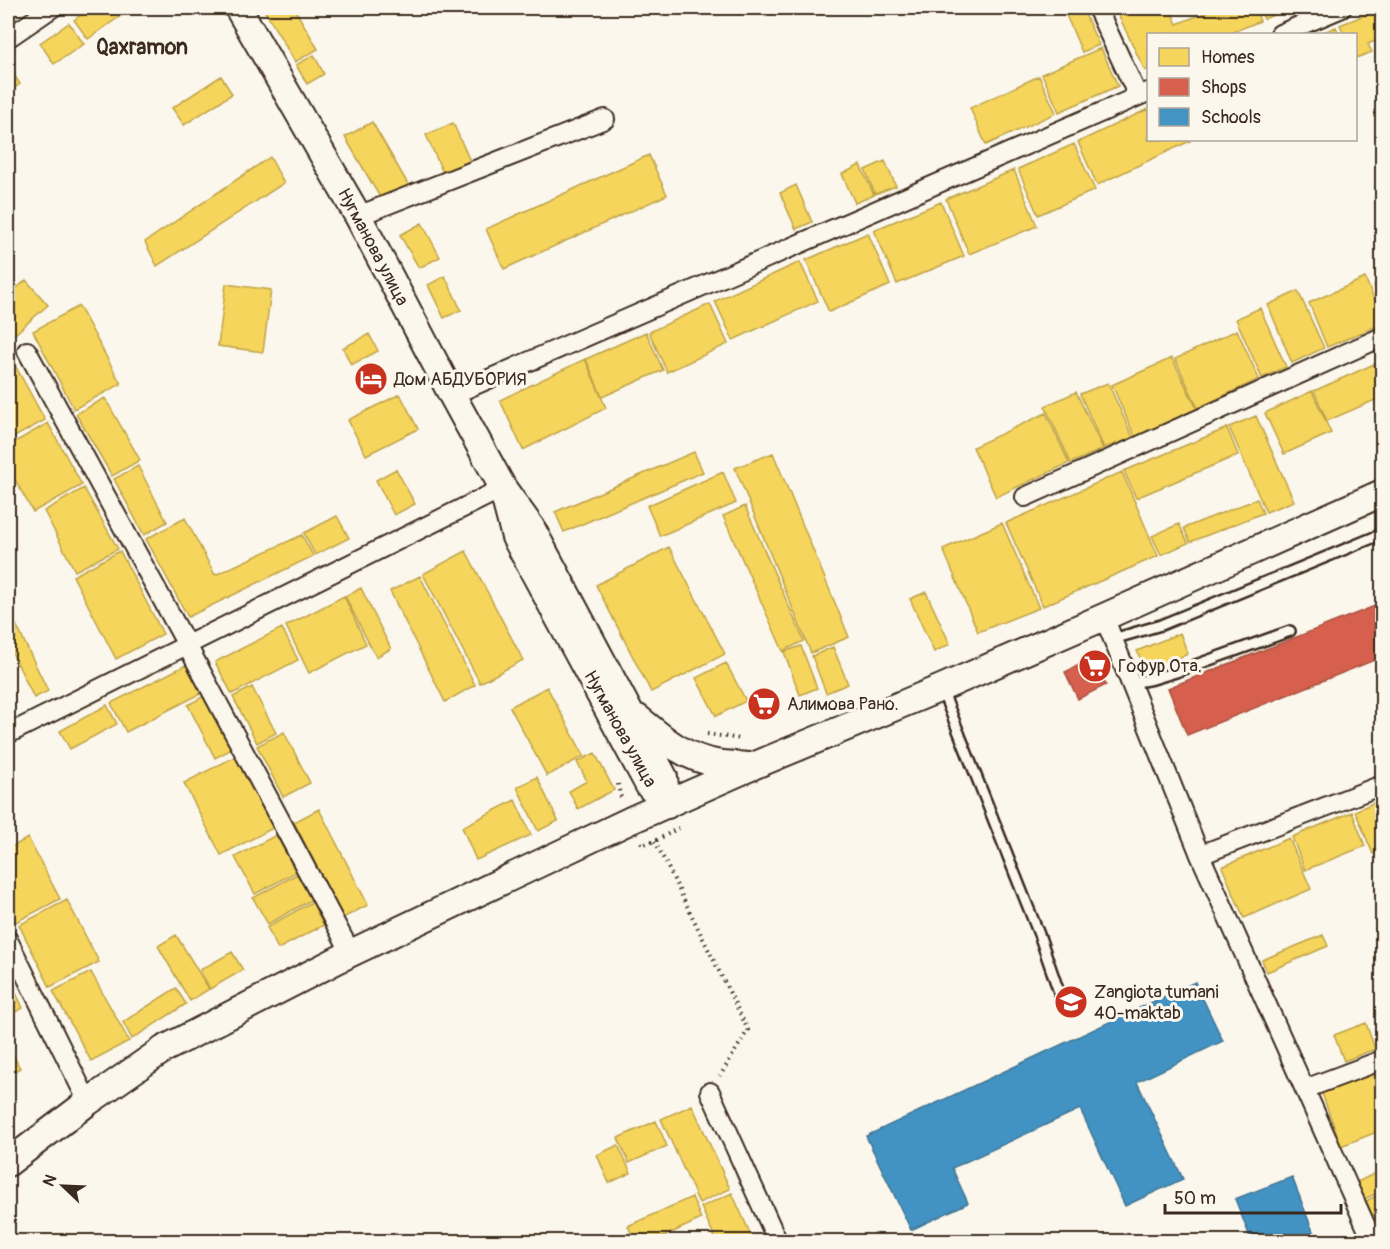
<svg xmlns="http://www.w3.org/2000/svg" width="1390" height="1249" font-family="Pangolin,sans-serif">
	<rect width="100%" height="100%" fill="#fbf7ec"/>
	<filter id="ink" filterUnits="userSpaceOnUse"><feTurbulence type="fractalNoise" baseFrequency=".0167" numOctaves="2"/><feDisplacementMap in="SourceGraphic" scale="12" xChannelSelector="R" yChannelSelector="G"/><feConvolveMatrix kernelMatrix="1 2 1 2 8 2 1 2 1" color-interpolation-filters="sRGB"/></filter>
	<g filter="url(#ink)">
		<!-- homes -->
		<path fill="#f6d55c" stroke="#bea249" stroke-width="1.5" d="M91 8H132L88 39 74 20Z
			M263 8H294L318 49 295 62Z
			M1063 8H1082L1099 45 1082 52Z
			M1115 8H1170L1177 24 1217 8H1255L1260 21 1228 34H1148V69L1145 71Z
			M1259 8H1290L1264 19Z
			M1382 8V38L1368 44 1372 52 1356 58V34H1344L1340 25Z
			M69 23 84 44 54 64 40 43Z
			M1336 27 1339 34H1319Z
			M1101 48 1118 86 1059 112 1042 74Z
			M314 55 324 74 307 84 296 65Z
			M8 66 20 84 8 92Z
			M221 76 232 94 184 125 172 108Z
			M1039 76 1056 113 986 145 970 108Z
			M1148 109V140H1189L1190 141 1097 185 1078 142Z
			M372 122 409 186 381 199 345 137Z
			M453 123 471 163 444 175 426 135Z
			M1074 144 1095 190 1038 215 1018 169Z
			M649 155 667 195 504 269 486 229Z
			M270 157 284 183 157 266 145 242Z
			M885 161 896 186 875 194 865 170Z
			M860 165 874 195 855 203 842 174Z
			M1014 170 1037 226 969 254 946 199Z
			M796 185 812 222 796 229 780 193Z
			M941 202 964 256 897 284 874 230Z
			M422 223 440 257 419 268 400 235Z
			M868 233 890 285 829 312 806 260Z
			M800 262 818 301 733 340 715 301Z
			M445 276 461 310 444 318 428 285Z
			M1365 278 1382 317V324L1327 347 1309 303Z
			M26 280 48 305 8 340V296Z
			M1382 281V306L1374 285Z
			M226 284 271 290 263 352 218 346Z
			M1298 291 1324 348 1292 363 1268 305Z
			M710 304 728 344 667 372 649 332Z
			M79 306 121 384 74 409 33 331Z
			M1260 308 1286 367 1262 378 1236 319Z
			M1237 330 1259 379 1198 408 1175 359Z
			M646 332 663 370 602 397 586 359Z
			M369 334 378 351 351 365 343 348Z
			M11 358 45 420 11 439 8 432V360Z
			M1172 358 1197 409 1135 437 1112 385Z
			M585 359 606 408 523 450 500 400Z
			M1382 361V381L1375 364Z
			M1374 364 1382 385V397L1327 421 1314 391Z
			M1108 383 1133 438 1104 448 1080 394Z
			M1312 391 1331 433 1284 454 1265 413Z
			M1076 392 1103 449 1071 463 1045 406Z
			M400 394 418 429 366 455 348 420Z
			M105 398 140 460 112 476 76 414Z
			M1046 413 1069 463 996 497 973 447Z
			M1256 416 1294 501 1266 512 1229 427Z
			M48 423 82 485 33 512 8 467V446Z
			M1227 428 1238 455 1136 498 1124 471Z
			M694 452 703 472 564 532 555 512Z
			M773 453 849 637 811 653 735 468Z
			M138 466 167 522 144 535 114 479Z
			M396 469 415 504 394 515 376 480Z
			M723 472 736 503 660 536 647 506Z
			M1122 472 1158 556 1043 606 1006 523Z
			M84 488 118 549 75 571 44 511Z
			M1257 499 1263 513 1190 542 1184 528Z
			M745 506 804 641 783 651 723 516Z
			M337 516 349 538 315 555 304 533Z
			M185 518 215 575 302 535 313 556 188 617 146 539Z
			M1002 523 1039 608 978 632 943 549Z
			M1179 524 1188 543 1161 555 1152 536Z
			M669 547 725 654 651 692 596 585Z
			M120 551 163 634 116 659 73 576Z
			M466 551 523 660 480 683 423 574Z
			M420 576 475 685 445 702 390 591Z
			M361 588 391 649 376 657 345 596Z
			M926 592 950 644 934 652 910 599Z
			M344 596 366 644 309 673 286 626Z
			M11 614 48 691 34 698 8 644V616Z
			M282 628 298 660 232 694 215 662Z
			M1180 633 1188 654 1146 671 1137 651Z
			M801 646 817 688 800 695 784 652Z
			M833 647 848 684 826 693 812 656Z
			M726 663 746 701 716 716 696 678Z
			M186 665 202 693 126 732 111 703Z
			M252 687 276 733 257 743 233 697Z
			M547 687 584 756 547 776 510 707Z
			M204 696 232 749 215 758 188 705Z
			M107 705 117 724 70 749 60 731Z
			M284 732 310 783 283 797 257 746Z
			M595 753 614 790 578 809 569 791 587 781 577 762Z
			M236 756 273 828 221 855 184 783Z
			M537 777 558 821 538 831 517 787Z
			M1382 799V850L1373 854 1355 811Z
			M515 800 531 835 476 860 462 827Z
			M319 809 368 905 343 918 294 822Z
			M1352 812 1365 846 1305 870 1292 837Z
			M276 835 296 872 255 894 235 857Z
			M28 838 60 899 16 922 8 905V849Z
			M1289 838 1311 889 1244 918 1222 867Z
			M297 874 311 900 268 924 253 898Z
			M67 900 99 962 50 987 19 925Z
			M312 902 324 925 278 949 267 927Z
			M176 935 209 989 190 1001 158 946Z
			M1323 935 1328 946 1267 972 1262 960Z
			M232 952 243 970 210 989 200 970Z
			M91 972 129 1041 91 1061 53 991Z
			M8 976 23 1008 8 1016Z
			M176 988 186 1004 132 1039 123 1022Z
			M1366 1023 1375 1049 1344 1061 1334 1035Z
			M8 1046 20 1068 8 1075Z
			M1382 1065V1130L1341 1146 1320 1088Z
			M692 1105 730 1189 699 1203 661 1119Z
			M656 1121 667 1146 629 1163 618 1138Z
			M618 1145 631 1173 609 1183 597 1155Z
			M1382 1170V1191L1364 1199 1357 1182Z
			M732 1193 754 1242H717L701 1207Z
			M1382 1193V1239L1366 1201Z
			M692 1197 701 1219 652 1242H635L628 1226Z"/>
		<!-- shops -->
		<path fill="#d6604d" stroke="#a8503f" stroke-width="1.5" d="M1382 603V657L1187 735 1168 688Z
			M1093 658 1106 685 1078 699 1065 672Z"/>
		<!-- schools -->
		<path fill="#4393c3" stroke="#417492" stroke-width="1.5" d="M1195 982 1223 1041 1137 1082 1183 1179 1125 1206 1080 1109 952 1168 968 1203 911 1230 866 1136Z
			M1292 1177 1317 1242H1252L1235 1199Z"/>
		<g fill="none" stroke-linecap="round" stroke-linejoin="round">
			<defs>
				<path id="service" d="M1113 639 1161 625 1382 534
					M1131 683 1153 679 1176 672 1290 631
					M942 690 1040 937 1061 998"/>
				<path id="minor" d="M1097 8 1138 96
					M1280 34 1342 8
					M8 38 52 8
					M358 216 605 119
					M27 351 187 645 351 953
					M452 395 1148 92
					M1025 497 1382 337
					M1104 617 1200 855 1373 1242
					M8 734 503 488
					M1200 855 1382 785
					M8 940 88 1102
					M1305 1089 1382 1060
					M710 1092 778 1242"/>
				<path id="secondary" d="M238 8 358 216 452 395 503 488 531 527 664 777 667 805
					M505 499 515 537 649 786 667 805
					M638 718C661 737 684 758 716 763 727 765 739 765 750 766
					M8 1163 88 1102 164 1049 351 953 631 820 753 766 941 688 1104 617 1382 493"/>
			</defs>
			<!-- service casing -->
			<use href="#service" stroke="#3b2a1e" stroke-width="14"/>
			<!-- minor casing -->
			<use href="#minor" stroke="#3b2a1e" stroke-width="22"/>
			<!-- secondary casing -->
			<use href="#secondary" stroke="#3b2a1e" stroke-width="30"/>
			<!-- path -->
			<path stroke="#3b2a1e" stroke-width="4" stroke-dasharray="1.5 4.5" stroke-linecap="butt" d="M707 734 741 739
				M618 784 620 795 622 799
				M655 841 748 1030 720 1076
				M641 842 643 845 655 841 679 828"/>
			<!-- service -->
			<use href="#service" stroke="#fbf7ec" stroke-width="9"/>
			<!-- minor -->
			<use href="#minor" stroke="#fbf7ec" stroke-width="18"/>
			<!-- secondary -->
			<use href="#secondary" stroke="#fbf7ec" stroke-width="26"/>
		</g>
	</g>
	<!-- icons -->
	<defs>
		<symbol id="hotel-disc" viewBox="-11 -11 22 22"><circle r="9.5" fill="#c8321e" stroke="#fbf7ec"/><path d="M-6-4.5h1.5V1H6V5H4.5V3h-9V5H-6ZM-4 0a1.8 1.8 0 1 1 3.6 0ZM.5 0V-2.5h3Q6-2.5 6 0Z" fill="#fff"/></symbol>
		<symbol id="supermarket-disc" viewBox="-11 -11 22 22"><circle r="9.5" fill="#c8321e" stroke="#fbf7ec"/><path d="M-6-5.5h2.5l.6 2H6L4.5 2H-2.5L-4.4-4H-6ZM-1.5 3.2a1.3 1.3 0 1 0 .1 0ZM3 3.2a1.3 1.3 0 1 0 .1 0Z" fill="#fff"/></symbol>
		<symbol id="school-disc" viewBox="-11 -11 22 22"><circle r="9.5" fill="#c8321e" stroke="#fbf7ec"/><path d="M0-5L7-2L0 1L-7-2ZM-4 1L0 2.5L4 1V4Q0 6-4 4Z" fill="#fff"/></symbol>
	</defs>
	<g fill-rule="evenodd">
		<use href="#hotel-disc" x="352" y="360" width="38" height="38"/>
		<use href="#supermarket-disc" x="1076" y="647" width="38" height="38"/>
		<use href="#supermarket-disc" x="745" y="685" width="38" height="38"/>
		<use href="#school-disc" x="1052" y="983" width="38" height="38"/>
	</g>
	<g text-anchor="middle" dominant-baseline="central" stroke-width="6" stroke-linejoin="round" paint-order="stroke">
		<!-- street labels -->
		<g font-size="18" fill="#3b2a1e" stroke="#fbf7ec">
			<text transform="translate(373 247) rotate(62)">Нугманова улица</text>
			<text transform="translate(620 729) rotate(61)">Нугманова улица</text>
		</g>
		<!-- poi labels -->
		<g font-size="18" fill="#3b2a1e" stroke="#fbf7ec" text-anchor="start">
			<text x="394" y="379">Дом АБДУБОРИЯ</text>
			<text x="1118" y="666">Гофур Ота.</text>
			<text x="787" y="704">Алимова Рано.</text>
			<text x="1094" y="992">Zangiota tumani<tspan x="1094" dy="21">40-maktab</tspan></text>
		</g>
		<!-- quarter labels -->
		<g font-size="21" font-weight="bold" fill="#3b2a1e" stroke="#fbf7ec">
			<text x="142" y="47">Qaxramon</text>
		</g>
	</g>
	<!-- margin -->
	<rect width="1390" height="1249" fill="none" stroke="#fbf7ec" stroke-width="30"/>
	<rect x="15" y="15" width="1360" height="1219" fill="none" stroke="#3b2a1e" stroke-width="2" filter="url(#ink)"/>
	<!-- legend -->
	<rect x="1147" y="33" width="210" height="108" fill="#fbf7ec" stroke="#aea59a" stroke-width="1.5"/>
	<rect x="1159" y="48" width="30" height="18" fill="#f6d55c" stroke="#aea59a" stroke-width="1.5"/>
	<text x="1201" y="63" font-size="18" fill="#3b2a1e">Homes</text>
	<rect x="1159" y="78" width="30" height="18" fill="#d6604d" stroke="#aea59a" stroke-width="1.5"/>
	<text x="1201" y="93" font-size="18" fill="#3b2a1e">Shops</text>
	<rect x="1159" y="108" width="30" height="18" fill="#4393c3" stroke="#aea59a" stroke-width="1.5"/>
	<text x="1201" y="123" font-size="18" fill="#3b2a1e">Schools</text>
	<!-- north arrow -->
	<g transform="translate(63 1186) rotate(293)" stroke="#fbf7ec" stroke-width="4.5" paint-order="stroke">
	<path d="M0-4.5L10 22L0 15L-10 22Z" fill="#3b2a1e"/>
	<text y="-9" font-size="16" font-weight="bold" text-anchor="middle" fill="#3b2a1e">N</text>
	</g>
	<!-- scale -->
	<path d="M1165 1204v9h176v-9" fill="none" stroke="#3b2a1e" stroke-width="3"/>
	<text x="1174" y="1204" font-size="18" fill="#3b2a1e" stroke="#fbf7ec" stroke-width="4.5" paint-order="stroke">50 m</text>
</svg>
